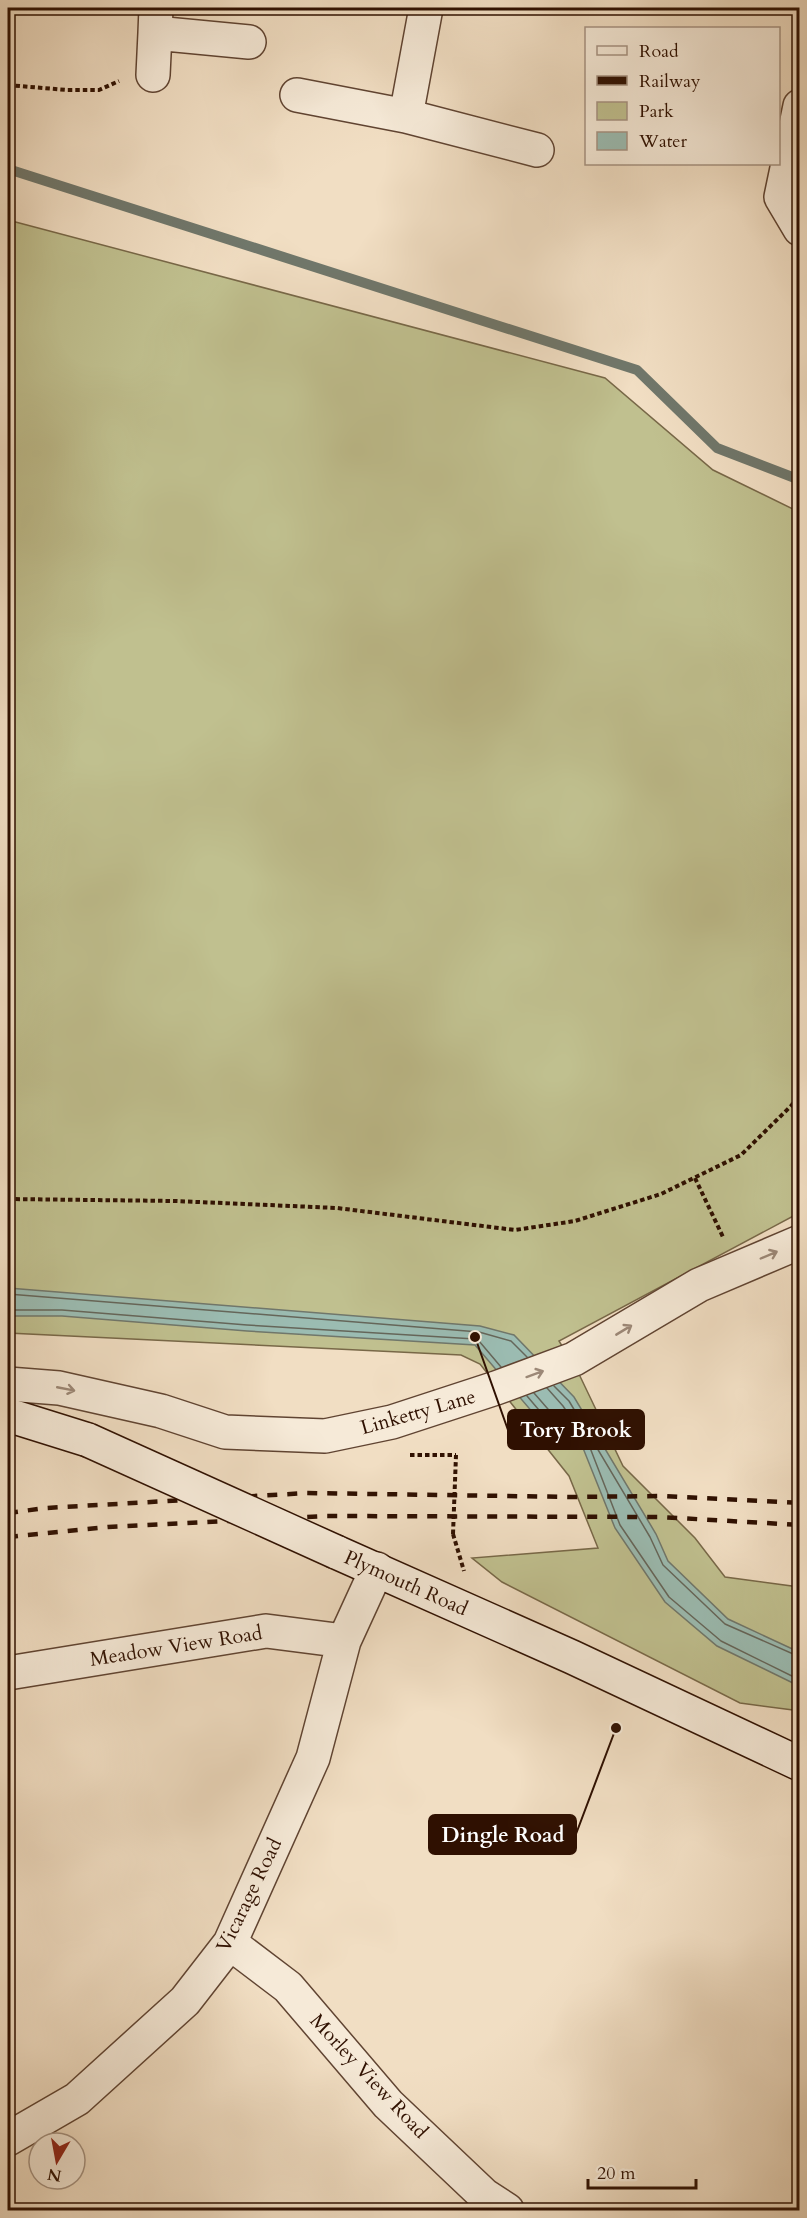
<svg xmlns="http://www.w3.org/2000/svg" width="807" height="2218" font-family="Cardo,serif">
	<rect width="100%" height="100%" fill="#f1dec3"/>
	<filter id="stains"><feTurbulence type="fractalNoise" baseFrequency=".00333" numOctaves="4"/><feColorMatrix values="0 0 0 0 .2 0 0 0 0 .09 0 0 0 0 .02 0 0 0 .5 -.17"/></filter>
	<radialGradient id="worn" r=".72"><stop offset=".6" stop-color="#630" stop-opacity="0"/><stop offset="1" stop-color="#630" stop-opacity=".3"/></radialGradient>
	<!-- green -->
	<path fill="#c0c08f" stroke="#786848" stroke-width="1.5" d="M8 220 605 378 713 470 799 512V1213L559 1341 578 1372 623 1466 695 1538 725 1577 799 1587V1712L793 1710 740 1703 502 1582 472 1558 598 1548 569 1476 480 1364 461 1355 8 1333Z"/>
	<!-- water -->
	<path fill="#9bbcb2" stroke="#70776b" stroke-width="1.5" d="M8 1288 480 1326 514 1335 574 1397 656 1534 668 1561 728 1619 799 1652V1686L717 1646 665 1602 615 1528 581 1443 546 1428 475 1345 247 1331 62 1316H8Z"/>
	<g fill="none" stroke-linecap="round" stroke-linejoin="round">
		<!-- shore -->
		<path stroke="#65665a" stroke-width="1.5" d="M8 1294 479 1332 511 1341 527 1357
			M8 1310H62L247 1325 475 1339 479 1341 501 1367
			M554 1386 569 1401 650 1537 663 1565 725 1624 800 1657
			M534 1393 554 1416 570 1422 571 1418 563 1406 547 1388
			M527 1396 550 1423 587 1440 620 1525 669 1597 721 1641 800 1680"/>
		<!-- stream -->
		<path stroke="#70776b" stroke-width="10" d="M8 169 637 370 717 448 800 480"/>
		<defs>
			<path id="minor" d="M156 8 155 33 249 42
				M426 8 406 116 537 150
				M153 75 155 33
				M297 95 406 116
				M800 106 781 197 800 229
				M8 1384 59 1388 161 1411 225 1432 325 1436 392 1422 496 1388 574 1359 699 1285 800 1242
				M8 1673 266 1631 344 1641
				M230 1943 288 1987 388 2104 484 2195 507 2210
				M8 2139 77 2099 185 2001 230 1943 313 1758 344 1641 377 1569"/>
			<path id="secondary" d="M8 1415 88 1440
				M336 1552 572 1657 800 1764"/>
		</defs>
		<!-- minor casing -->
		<use href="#minor" stroke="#604432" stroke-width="36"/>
		<!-- secondary casing -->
		<use href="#secondary" stroke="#2f1001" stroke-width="36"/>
		<!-- path -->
		<path stroke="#2f1001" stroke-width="4" stroke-dasharray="4.5 3" stroke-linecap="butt" d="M8 85 67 90H99L119 81
			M695 1178 723 1237
			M8 1199 175 1201 337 1208 515 1230 575 1221 661 1194 741 1155 792 1105 800 1086
			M410 1455H456
			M453 1534 464 1571"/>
		<!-- minor -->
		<use href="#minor" stroke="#f6ead8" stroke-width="33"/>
		<!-- secondary -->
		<use href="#secondary" stroke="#f6ead8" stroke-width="33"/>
		<!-- rail -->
		<path stroke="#2f1001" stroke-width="4.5" stroke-dasharray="10 10" stroke-linecap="butt" d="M8 1513 46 1508 307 1493 573 1497 662 1496 800 1503
			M8 1537 108 1527 326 1516 660 1517 800 1525"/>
		<defs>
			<path id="secondary-bridge" d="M88 1440 336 1552"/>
		</defs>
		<!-- secondary-bridge casing -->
		<use href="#secondary-bridge" stroke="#2f1001" stroke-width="36" stroke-linecap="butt"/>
		<!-- path-bridge -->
		<path stroke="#2f1001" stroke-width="4" stroke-dasharray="4.5 3" stroke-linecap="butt" d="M453 1534 456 1455"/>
		<!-- secondary-bridge -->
		<use href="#secondary-bridge" stroke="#f6ead8" stroke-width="33"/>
	</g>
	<!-- one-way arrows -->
	<defs><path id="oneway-shaft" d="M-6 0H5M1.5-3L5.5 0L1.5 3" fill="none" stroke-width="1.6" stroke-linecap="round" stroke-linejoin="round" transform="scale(1.5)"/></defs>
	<g stroke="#9c8877">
		<use href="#oneway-shaft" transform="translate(769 1255) rotate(-23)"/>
		<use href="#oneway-shaft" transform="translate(624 1330) rotate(-31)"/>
		<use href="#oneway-shaft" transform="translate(535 1374) rotate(-20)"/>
		<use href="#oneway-shaft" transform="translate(66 1389) rotate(11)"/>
	</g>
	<g text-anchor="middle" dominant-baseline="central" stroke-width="6" stroke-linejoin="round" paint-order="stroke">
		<!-- street labels -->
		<g font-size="20" fill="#2f1001" stroke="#f6ead8">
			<text transform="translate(418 1412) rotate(-16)">Linketty Lane</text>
			<text transform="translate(406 1583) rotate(24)">Plymouth Road</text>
			<text transform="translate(176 1646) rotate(-9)">Meadow View Road</text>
			<text transform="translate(249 1895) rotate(-64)">Vicarage Road</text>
			<text transform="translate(369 2076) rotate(47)">Morley View Road</text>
		</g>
	</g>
	<!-- callouts -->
	<path fill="none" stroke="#2f1001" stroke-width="2" d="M475 1337L508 1430M616 1728L576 1834"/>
	<g fill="#2f1001" stroke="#f6ead8" stroke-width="2">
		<circle cx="475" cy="1337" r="6"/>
		<circle cx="616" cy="1728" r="6"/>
	</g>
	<g fill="#2f1001" stroke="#2f1001" stroke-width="2">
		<rect x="508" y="1410" width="136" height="39" rx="6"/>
		<rect x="429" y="1815" width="147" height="39" rx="6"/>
	</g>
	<g font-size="21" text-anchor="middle" font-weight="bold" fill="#fff">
		<text x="576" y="1437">Tory Brook</text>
		<text x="503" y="1842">Dingle Road</text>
	</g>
	<!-- margin -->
	<rect width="807" height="2218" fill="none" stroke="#f1dec3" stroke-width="30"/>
	<rect x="9" y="9" width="789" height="2200" fill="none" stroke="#2f1001" stroke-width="3"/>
	<rect x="15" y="15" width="777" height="2188" fill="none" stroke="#2f1001" stroke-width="1.5"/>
	<!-- legend -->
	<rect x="585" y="27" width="195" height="138" fill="#f6ead8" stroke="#a69382" stroke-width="1.5"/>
	<rect x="597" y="46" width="30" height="9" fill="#f6ead8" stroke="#a69382" stroke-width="1.5"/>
	<text x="639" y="57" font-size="18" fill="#2f1001">Road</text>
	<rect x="597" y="76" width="30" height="9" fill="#2f1001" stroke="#a69382" stroke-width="1.5"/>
	<text x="639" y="87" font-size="18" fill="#2f1001">Railway</text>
	<rect x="597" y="102" width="30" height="18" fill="#c0c08f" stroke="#a69382" stroke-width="1.5"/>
	<text x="639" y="117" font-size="18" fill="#2f1001">Park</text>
	<rect x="597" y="132" width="30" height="18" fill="#9bbcb2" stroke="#a69382" stroke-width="1.5"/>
	<text x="639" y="147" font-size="18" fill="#2f1001">Water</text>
	<!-- north arrow -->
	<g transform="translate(57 2161) rotate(190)"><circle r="28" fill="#f6ead8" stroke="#a69382" stroke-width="1.5"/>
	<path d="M0-4.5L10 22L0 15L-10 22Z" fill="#8f2418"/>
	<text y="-9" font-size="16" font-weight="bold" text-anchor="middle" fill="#2f1001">N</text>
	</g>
	<!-- scale -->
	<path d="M588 2179v9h108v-9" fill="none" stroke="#2f1001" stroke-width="3"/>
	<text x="597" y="2179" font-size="18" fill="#2f1001" stroke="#f6ead8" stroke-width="4.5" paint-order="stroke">20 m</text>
	<rect width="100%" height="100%" filter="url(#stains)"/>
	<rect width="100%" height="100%" fill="url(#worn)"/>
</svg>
